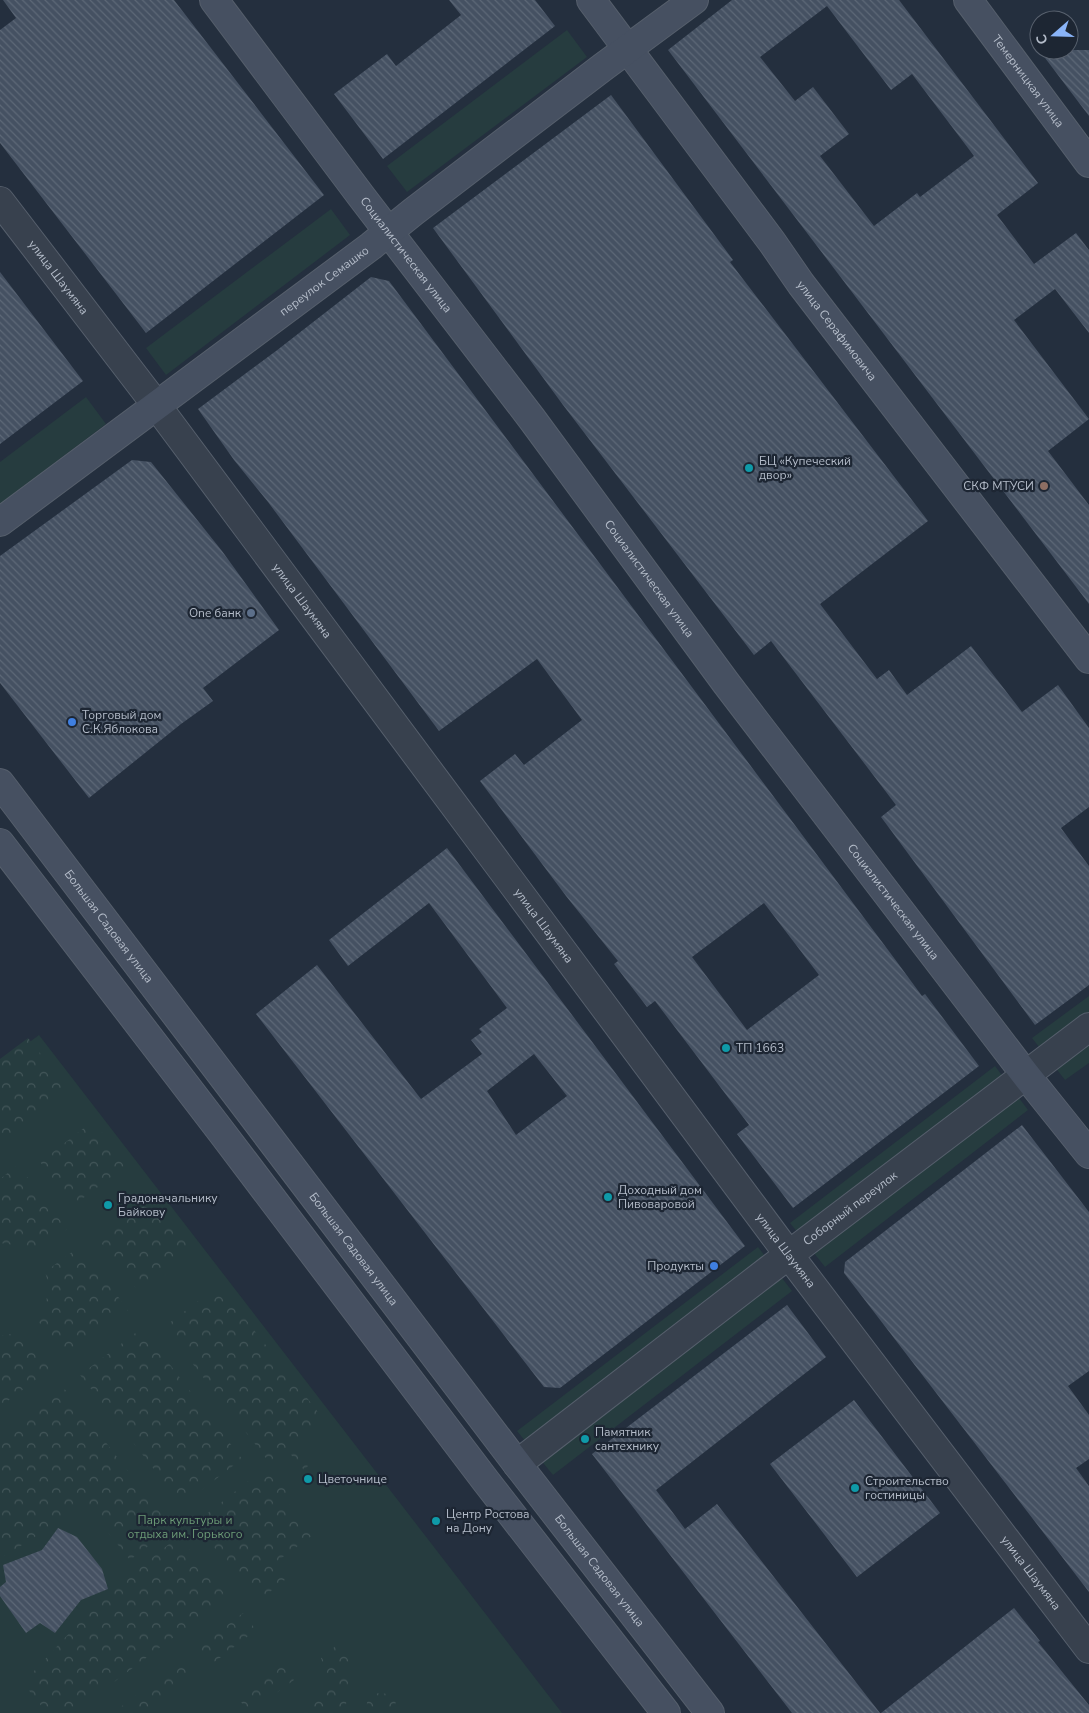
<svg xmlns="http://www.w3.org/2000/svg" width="1089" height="1713" font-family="'Nunito Sans',sans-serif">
	<defs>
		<pattern id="forest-crowns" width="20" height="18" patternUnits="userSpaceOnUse" patternTransform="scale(1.25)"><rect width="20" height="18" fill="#263c3f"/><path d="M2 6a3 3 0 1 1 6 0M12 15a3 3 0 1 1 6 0" fill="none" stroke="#435659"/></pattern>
		<pattern id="building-back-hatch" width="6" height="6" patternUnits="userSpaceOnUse" patternTransform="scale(1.25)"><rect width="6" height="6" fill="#455162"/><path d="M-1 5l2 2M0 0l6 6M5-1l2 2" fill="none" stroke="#5d6877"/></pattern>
	</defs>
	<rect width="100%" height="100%" fill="#242f3e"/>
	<!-- green -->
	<path fill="#263c3f" d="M567 30 587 57 407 192 387 166Z
		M331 209 350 235 166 375 146 348Z
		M86 397 106 424 0 504V462Z
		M1089 996V1063L1065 1080 1032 1038Z
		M39 1035 562 1713H0V1064Z
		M995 1066 1028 1110 825 1267 790 1223Z
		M758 1247 792 1291 553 1475 517 1431Z"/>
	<!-- forest -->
	<path fill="url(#forest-crowns)" d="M28 1038 68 1088 0 1144V1059Z
		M93 1121 127 1165 74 1205 40 1162Z
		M18 1165 67 1229 32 1255 21 1246 0 1243V1179Z
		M153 1198 192 1250 138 1291 99 1240Z
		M80 1246 128 1310 66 1357 37 1320C47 1305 51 1290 45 1272Z
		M219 1285 325 1421 293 1445 308 1466 304 1470 287 1450 269 1462 164 1327Z
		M142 1328 242 1459 182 1505 80 1375Z
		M21 1332 50 1369 0 1407V1336Z
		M63 1387 172 1528 130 1560 84 1502 29 1541 0 1558V1435Z
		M270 1464 290 1489 283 1496 313 1535 276 1562 286 1579 266 1595 243 1584 195 1523Z
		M179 1536 227 1597 73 1713H47L23 1683 86 1615 133 1573Z
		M243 1613 256 1630 212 1664 199 1647Z
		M338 1644 351 1663 345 1713H293L329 1687 321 1658Z
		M182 1660 193 1676 144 1713H113Z
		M282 1664 294 1680 249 1713 238 1698Z
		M368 1693 396 1694 395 1713H366Z"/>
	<!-- building -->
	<path fill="url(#building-back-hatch)" fill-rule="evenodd" d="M3 0H174L324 195 146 333 0 143V30L16 18Z
		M449 0H535L555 26 383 159 334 94 387 54 396 66 461 15Z
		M732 0H899L1038 183 997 215 1034 264 1076 233 1089 250V333L1055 289 1014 320 1089 419 1048 451 1089 505V604L668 50ZM827 6 891 90 912 74 974 156 920 197 917 193 874 226 820 156 849 134 813 87 795 101 760 57Z
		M1039 50H1089V116Z
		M611 95 733 260 730 262 928 521 820 604 877 679 889 670 907 695 971 646 1022 712 1058 685 1089 728V807L1061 828 1089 866V985L1035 1025 881 817 896 805 771 641 754 655 563 405 433 228Z
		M0 272 83 381 0 444Z
		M371 277 389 281 897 962 922 996 925 994 979 1066 793 1208 737 1134 749 1125 655 1001 647 1007 614 964 618 961 566 896 480 781 515 754 524 765 582 720 537 659 439 731 268 502 234 460 198 409 276 351ZM764 903 819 975 747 1030 692 957Z
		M132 460 151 462 222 551 279 630 203 688 213 701 181 724 89 798 0 683V556Z
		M447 848 745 1246 560 1388 544 1387 256 1014 317 965 421 1099 482 1054 471 1040 482 1032 479 1029 507 1008 429 903 348 966 329 940ZM534 1054 567 1096 516 1135 487 1091Z
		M1022 1125 1089 1212V1371L1068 1386 1089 1415V1459L1076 1468 1089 1486V1592L844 1273 845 1262Z
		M787 1305 826 1357 656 1490 685 1529 717 1504 880 1713H792L592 1454Z
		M854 1400 940 1513 857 1577 770 1464Z
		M58 1528 77 1537 102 1569 108 1589 81 1600 55 1633 40 1623 26 1633 0 1596V1587L6 1582 3 1565 42 1550Z
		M1014 1608 1040 1641 1038 1642 1089 1705V1713H881Z"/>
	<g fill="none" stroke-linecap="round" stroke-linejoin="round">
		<defs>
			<g id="street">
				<path id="s1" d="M0 201 157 406 789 1255 1089 1649"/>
				<path id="s2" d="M517 1464 770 1269 1089 1027"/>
			</g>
			<g id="secondary">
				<path id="s3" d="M214 0 361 196 532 419 726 683 1025 1074 1089 1154"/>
				<path id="s4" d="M591 0 772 242 801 284 1089 659"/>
				<path id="s5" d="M968 0 1089 163"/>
				<path id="s6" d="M0 522 371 246 413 212 603 67 694 0"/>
				<path id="s7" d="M0 783 517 1464 710 1713"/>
				<path d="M0 843 223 1134 485 1480 666 1713"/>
			</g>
		</defs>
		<!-- street casing -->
		<use href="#street" stroke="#565f6c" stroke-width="30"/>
		<!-- secondary casing -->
		<use href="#secondary" stroke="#565f6c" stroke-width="30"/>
		<!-- street -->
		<use href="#street" stroke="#38414e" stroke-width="28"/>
		<!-- secondary -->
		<use href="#secondary" stroke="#465061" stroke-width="28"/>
	</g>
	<!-- markers -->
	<g fill="#0f9aa8" stroke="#1d2633" stroke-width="2">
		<circle cx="749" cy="468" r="5"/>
		<circle cx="726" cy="1048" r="5"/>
		<circle cx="608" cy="1197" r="5"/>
		<circle cx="108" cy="1205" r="5"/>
		<circle cx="585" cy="1439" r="5"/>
		<circle cx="308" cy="1479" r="5"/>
		<circle cx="855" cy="1488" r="5"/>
		<circle cx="436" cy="1521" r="5"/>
	</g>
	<circle fill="#8d6e63" stroke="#1d2633" stroke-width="2" cx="1044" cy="486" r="5"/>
	<circle fill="#5c6f8a" stroke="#1d2633" stroke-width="2" cx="251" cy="613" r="5"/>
	<g fill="#3f7fe0" stroke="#1d2633" stroke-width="2">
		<circle cx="72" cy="722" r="5"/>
		<circle cx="714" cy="1266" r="5"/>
	</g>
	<g text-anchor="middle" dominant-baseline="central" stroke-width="4.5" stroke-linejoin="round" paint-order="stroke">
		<!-- street labels -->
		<g font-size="12" fill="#b4bcc9" stroke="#1d2633">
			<text stroke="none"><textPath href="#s5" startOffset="101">Темерницкая улица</textPath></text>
			<text stroke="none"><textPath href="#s3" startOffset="319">Социалистическая улица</textPath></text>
			<text stroke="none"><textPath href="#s1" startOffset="96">улица Шаумяна</textPath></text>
			<text stroke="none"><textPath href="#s6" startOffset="404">переулок Семашко</textPath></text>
			<text stroke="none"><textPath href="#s4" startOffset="412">улица Серафимовича</textPath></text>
			<text stroke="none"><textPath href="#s3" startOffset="724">Социалистическая улица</textPath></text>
			<text stroke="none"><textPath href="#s1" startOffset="501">улица Шаумяна</textPath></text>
			<text stroke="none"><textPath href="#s3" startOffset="1129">Социалистическая улица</textPath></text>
			<text stroke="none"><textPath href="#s7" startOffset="180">Большая Садовая улица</textPath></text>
			<text stroke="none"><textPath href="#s1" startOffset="906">улица Шаумяна</textPath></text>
			<text stroke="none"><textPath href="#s2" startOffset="420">Соборный переулок</textPath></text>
			<text stroke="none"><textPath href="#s7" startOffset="585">Большая Садовая улица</textPath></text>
			<text stroke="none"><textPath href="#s1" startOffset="1311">улица Шаумяна</textPath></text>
			<text stroke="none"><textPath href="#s7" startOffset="990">Большая Садовая улица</textPath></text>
			<text stroke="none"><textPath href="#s1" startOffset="1716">улица Шаумяна</textPath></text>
		</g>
		<!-- poi labels -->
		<g font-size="12" fill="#b4bcc9" stroke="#1d2633" text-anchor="start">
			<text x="759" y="461">БЦ «Купеческий<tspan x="759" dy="14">двор»</tspan></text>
			<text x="1034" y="486" text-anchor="end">СКФ МТУСИ</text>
			<text x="241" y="613" text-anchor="end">One банк</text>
			<text x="82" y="715">Торговый дом<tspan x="82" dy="14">С.К.Яблокова</tspan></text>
			<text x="736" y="1048">ТП 1663</text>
			<text x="618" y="1190">Доходный дом<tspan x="618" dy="14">Пивоваровой</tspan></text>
			<text x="118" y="1198">Градоначальнику<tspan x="118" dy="14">Байкову</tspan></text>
			<text x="704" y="1266" text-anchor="end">Продукты</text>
			<text x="595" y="1432">Памятник<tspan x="595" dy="14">сантехнику</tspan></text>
			<text x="318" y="1479">Цветочнице</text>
			<text x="865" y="1481">Строительство<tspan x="865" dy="14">гостиницы</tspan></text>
			<text x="446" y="1514">Центр Ростова<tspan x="446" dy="14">на Дону</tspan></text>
		</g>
		<!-- park labels -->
		<g font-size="12" fill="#6b9a76" stroke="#1d2633">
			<text x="185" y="1520">Парк культуры и<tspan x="185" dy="14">отдыха им. Горького</tspan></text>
		</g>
	</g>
	<!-- north arrow -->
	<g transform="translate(1054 35) rotate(250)"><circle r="24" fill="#1d2633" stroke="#59626f"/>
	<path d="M0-4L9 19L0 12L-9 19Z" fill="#8ab4f8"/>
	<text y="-8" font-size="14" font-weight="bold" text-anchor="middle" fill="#b4bcc9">С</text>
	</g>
</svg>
